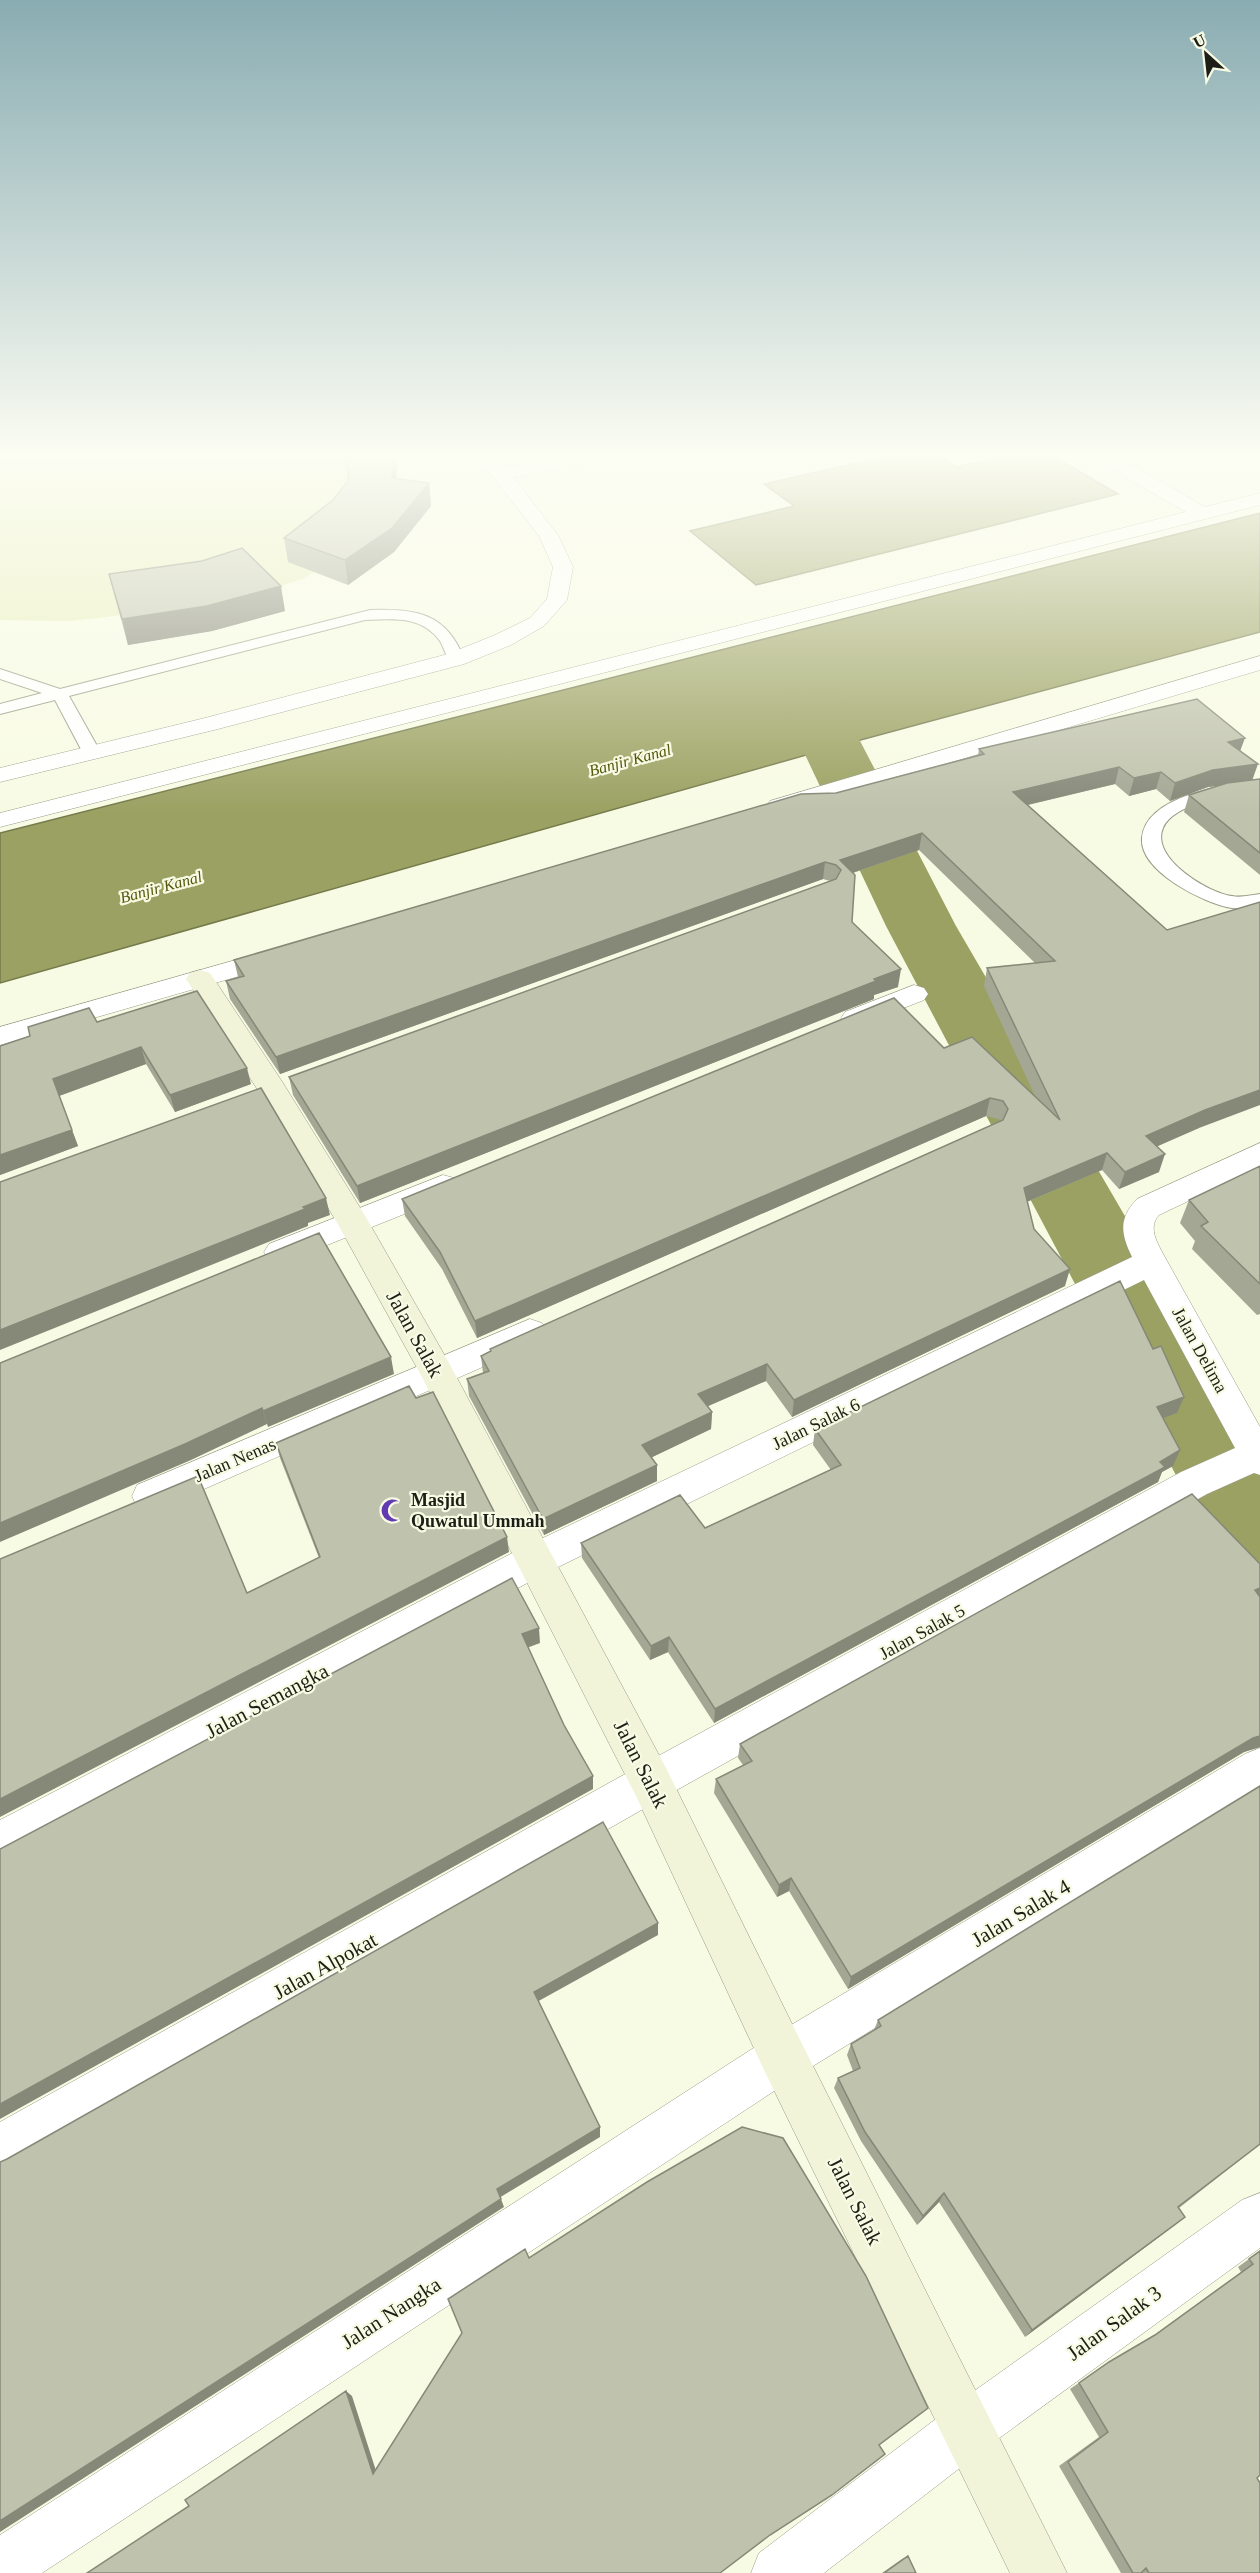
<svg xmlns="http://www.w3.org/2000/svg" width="1260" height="2573" font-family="'Times New Roman',serif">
	<rect width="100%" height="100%" fill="#f8fbe4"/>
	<!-- green -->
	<path fill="#e9efbb" d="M0 453H387L397 470 394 500 346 554 302 579 229 603 70 621 0 620Z"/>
	<!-- water -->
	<path fill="#9ba162" stroke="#757a4b" stroke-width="1.5" d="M899 453H935L957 467 1017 453H1048L1118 494 756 585 690 531 794 506 764 484Z
		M1260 513V632L831 748 0 983V833Z"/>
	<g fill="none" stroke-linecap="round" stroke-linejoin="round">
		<!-- river -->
		<path fill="#9ba162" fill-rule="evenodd" d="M813 690 834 695 843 708 956 926 1260 1448V1580L1225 1568 886 926 783 708 792 695Z"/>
		<defs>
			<path id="lane" d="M370 610C415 608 447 613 464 659L462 662H450C446 656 444 648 440 641 421 615 393 619 365 620L69 696 101 753 98 757H86L83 753 55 700 0 714V704L42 693 0 679V669L60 689Z
				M1260 783V793C1235 794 1174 802 1163 828 1150 858 1208 893 1232 896 1241 898 1251 895 1260 894V906C1251 907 1241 909 1232 908 1205 904 1139 871 1142 838 1146 795 1226 784 1260 783Z"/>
			<path id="street" d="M469 453H488L505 468 583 453H619L616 457 610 458 513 477 558 535 573 567 567 600 544 626 511 645 464 664 218 729 0 782V768L205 718 448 654 495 635 530 618 547 599 553 567 539 536 494 478Z
				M1088 453H1110L1205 507 1260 493V505L0 827V813L1186 512 1091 457Z
				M1260 656V670L788 811 779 813 770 811 767 806 770 801Z
				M278 948 288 950 292 956 288 962 0 1045V1027Z
				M914 985 924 988 928 994 924 1000 855 1027 845 1024 841 1018 845 1012Z
				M1260 1143V1167L1159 1215C1146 1229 1160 1247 1167 1261L1260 1427V1475L1254 1473 1207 1494 666 1796 17 2166 0 2173V2122L636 1768 1181 1472 1235 1448 1144 1280 548 1572 0 1864V1820L522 1548 1132 1257C1121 1234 1118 1219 1137 1199Z
				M443 1175 454 1178 459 1186 454 1194 280 1264 269 1260 264 1252 269 1244Z
				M530 1319 542 1323 547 1332 542 1341 163 1507 150 1511 137 1507 132 1496 137 1485Z
				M1260 1748V1791L800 2074 42 2573H0V2535L766 2040 1245 1754Z
				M1260 2193V2248L987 2447 824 2573H751L759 2553 949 2409 1242 2200Z"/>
			<path id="secondary" d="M200 970 210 973 283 1083 364 1214 449 1363 666 1768 800 2040 1067 2573H1010L766 2074 636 1796 423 1379 339 1226 261 1095 186 979 190 973Z"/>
		</defs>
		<!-- lane casing -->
		<use href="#lane" stroke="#979a84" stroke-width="2"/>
		<!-- street casing -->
		<use href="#street" stroke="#979a84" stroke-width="1"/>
		<!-- secondary casing -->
		<use href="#secondary" stroke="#979a84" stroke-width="1"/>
		<!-- lane -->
		<use href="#lane" fill="#fff" fill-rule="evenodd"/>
		<!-- street -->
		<use href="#street" fill="#fff" fill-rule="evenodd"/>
		<!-- secondary -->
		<use href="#secondary" fill="#f1f4d9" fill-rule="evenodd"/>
	</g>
	<!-- wall -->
	<path fill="#a4a794" d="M333 453H395L397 470 396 479 429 483 431 506 394 552 348 585 288 562 284 538 333 500 348 481V474L344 465Z
		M1222 453H1260L1235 460Z
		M202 561 285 611 212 631 128 645 109 574Z
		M979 749 1241 751 1252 780 1260 779V875L1184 812 1189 795 1216 786 1208 787 1170 801 1156 789 1129 796 1115 784 1028 805 1199 1128 1156 1146 1159 1172 1119 1189 1102 1170 1027 1202 1034 1229 1065 1286 792 1417 766 1381 707 1406 712 1412 711 1429 652 1457 657 1465V1481L544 1535 469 1396 467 1379 483 1373 481 1356 490 1352V1349L1000 1121 999 1119 986 1116 477 1338 442 1269 405 1216 402 1199 944 1048 1036 1098 984 986 987 968 1035 963 919 850 853 873 852 922 898 987 874 995V999L360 1203 293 1095 289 1077 830 881 823 879 280 1074 230 999 226 981 238 977 234 960 836 793 978 755Z
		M97 1022 251 1084 175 1112 146 1064 59 1096 78 1146 0 1175V1046Z
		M1260 1166V1314L1257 1315 1192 1249 1195 1241 1180 1223 1189 1200Z
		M1177 1413 1163 1418 1173 1466 1162 1472 1158 1482 714 1723 668 1652 650 1660 582 1558 581 1543 705 1528 831 1470 813 1445 815 1429Z
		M276 1443 509 1552 247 1593 319 1558 280 1458Z
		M1260 1564V1747L1244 1752 848 1989 789 1891 777 1897 714 1793 716 1779 743 1765 738 1758 740 1744Z
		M1260 1786V2144L1179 2208 1175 2225 1025 2337 939 2202 917 2225 861 2141 834 2088 838 2078 853 2071 847 2055 851 2044 874 2030 878 2020Z
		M1260 2251V2475L1257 2478 1260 2573H1121L1059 2466 1099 2437 1070 2389 1109 2362 1150 2338 1241 2272 1238 2267Z
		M908 2556 916 2573H882L902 2559Z"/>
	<!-- shaded-wall -->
	<path fill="#868878" d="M394 453H395L397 470 394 502 392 478Z
		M1237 453H1260V454L1235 460Z
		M429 483 431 506 394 552 348 585 345 560Z
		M281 586 285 611 212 631 128 645 122 619Z
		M1245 738 1239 754 1228 742Z
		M1258 764 1252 781 1208 787 1170 801 1175 783 1213 770Z
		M1119 767 1115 784 1010 809 1013 792Z
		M1161 772 1156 789 1129 796 1134 778Z
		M922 833 919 850 840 877V860Z
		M825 862 823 879 280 1074 276 1057Z
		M901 969 898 987 874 995V999L360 1203 357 1186 874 979Z
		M141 1047 146 1064 59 1096 53 1079Z
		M247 1068 251 1084 175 1112 170 1095Z
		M1260 1090V1105L1199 1128 1140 1154 1146 1136 1205 1110Z
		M990 1098 986 1116 477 1338 475 1321Z
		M72 1130 78 1146 0 1175V1155Z
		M1107 1153 1102 1170 1019 1205 1024 1188Z
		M1165 1154 1159 1172 1119 1189 1125 1172Z
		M326 1198 330 1215 308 1223V1226L0 1350V1330Z
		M1070 1269 1065 1286 792 1417 794 1400Z
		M391 1357 394 1374 268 1427 263 1411Z
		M767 1364 766 1381 697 1411 698 1394Z
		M1184 1397 1177 1413 1150 1423 1157 1407Z
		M262 1408 267 1424 191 1460 0 1542V1523Z
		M712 1412 711 1429 642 1462V1445Z
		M1180 1450 1173 1466 1162 1472 1158 1482 714 1723 715 1709Z
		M657 1465V1481L544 1535 543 1519Z
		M507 1537 509 1552 0 1817V1799Z
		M1260 1588V1598L1255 1590Z
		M539 1628 540 1643 524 1649 522 1634Z
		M669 1637 668 1652 650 1660 651 1646Z
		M1260 1736V1747L1244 1752 848 1989 851 1977 1253 1738Z
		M593 1776V1789L0 2119V2104Z
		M791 1878 789 1891 777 1897 779 1885Z
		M658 1923V1935L535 2003 534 1992Z
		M600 2127V2137L499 2198 497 2189Z
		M944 2193 939 2202 917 2225 923 2216Z
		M501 2199 504 2207 0 2532V2521Z
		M1185 2217 1175 2225 1025 2337 1032 2330Z
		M346 2391 352 2396 378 2477 373 2474Z
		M880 2458 828 2498 767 2537 720 2573 770 2535Z"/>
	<!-- building -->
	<path fill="#bfc2ac" stroke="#868878" stroke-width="1.5" d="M346 453H394L392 478 429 483 392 528 345 560 284 538 333 500 348 481 349 460Z
		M242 548 281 586 207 606 122 619 109 574 202 561Z
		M1197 699 1245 738 1228 742 1258 764 1213 770 1175 783 1161 772 1134 778 1119 767 1013 792 1167 930 1260 902V1090L1205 1110 1146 1136 1165 1154 1125 1172 1107 1153 1024 1188 1034 1229 1070 1269 794 1400 767 1364 698 1394 712 1412 642 1445 657 1465 543 1519 467 1379 489 1371 481 1356 491 1351 490 1349 1003 1120 1008 1109 1003 1101 990 1098 475 1321 440 1252 402 1199 894 998 944 1048 972 1037 1060 1120 987 968 1055 961 922 833 840 860 855 875 852 922 901 969 874 979 876 981 357 1186 289 1077 836 879 841 870 836 865 825 862 276 1057 226 981 244 976 234 960 801 794 836 793 984 754 979 749Z
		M1260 779V853L1189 795 1227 783Z
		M197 991 247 1068 170 1095 141 1047 53 1079 72 1130 0 1155V1046L30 1036 28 1027 89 1008 97 1022Z
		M261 1088 326 1198 303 1207 305 1209 0 1330V1182Z
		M1260 1166V1284L1201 1226 1208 1222 1189 1200Z
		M319 1233 391 1357 263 1411 262 1408 185 1444 0 1523V1363Z
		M1120 1281 1153 1349 1161 1346 1184 1397 1157 1407 1180 1450 1160 1462 1165 1467 715 1709 669 1637 651 1646 581 1543 680 1495 705 1528 841 1465 815 1429Z
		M409 1386 416 1398 433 1392 507 1537 0 1799V1559L198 1476 247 1593 320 1557 276 1443Z
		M1192 1494 1260 1564V1588L1255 1590 1260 1597V1736L1253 1738 851 1977 791 1878 779 1885 716 1779 752 1761 740 1744Z
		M512 1578 539 1628 522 1634 564 1725 593 1776 0 2104V1849Z
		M1260 1786V2144L1178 2207 1185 2217 1032 2330 944 2193 923 2216 865 2132 838 2078 860 2068 851 2044 881 2026 878 2020Z
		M603 1822 658 1923 534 1992 600 2127 497 2189 501 2199 0 2521V2162L7 2159Z
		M742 2127 783 2138 866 2276 928 2408 879 2445 885 2454 832 2495 770 2535 720 2573H87L189 2506 185 2500 346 2391 373 2474 462 2333 448 2299 525 2249 529 2258 647 2182Z
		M1260 2251V2475L1257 2478 1260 2483V2573H1149L1146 2568 1141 2573H1133L1068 2462 1108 2432 1079 2383 1109 2362 1155 2335 1253 2264 1249 2259Z
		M908 2556 916 2573H884Z"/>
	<!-- sky -->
	<linearGradient id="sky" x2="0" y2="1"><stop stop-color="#89acb2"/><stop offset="0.56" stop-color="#fcfdf3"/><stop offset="1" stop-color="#fcfdf3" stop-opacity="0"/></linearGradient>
	<rect width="1260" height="813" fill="url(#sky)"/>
	<!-- icons -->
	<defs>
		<symbol id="mosque-bare" viewBox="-9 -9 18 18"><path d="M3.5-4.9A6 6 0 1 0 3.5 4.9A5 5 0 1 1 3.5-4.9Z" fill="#623ab2" stroke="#f8fbe4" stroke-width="2.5" paint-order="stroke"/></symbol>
	</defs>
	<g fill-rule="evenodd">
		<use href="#mosque-bare" x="376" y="1494" width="33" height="33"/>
	</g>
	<g text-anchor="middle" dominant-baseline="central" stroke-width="4.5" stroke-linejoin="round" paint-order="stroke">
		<!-- far-water labels -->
		<g font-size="16" font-style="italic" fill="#53570c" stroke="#f8fbe4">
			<text transform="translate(630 760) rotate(-15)">Banjir Kanal</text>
			<text transform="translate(161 887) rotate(-15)">Banjir Kanal</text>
		</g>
		<!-- street labels -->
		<g font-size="18" fill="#1d1e16" stroke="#f8fbe4">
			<text transform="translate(1200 1350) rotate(61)">Jalan Delima</text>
			<text transform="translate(816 1424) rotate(-26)">Jalan Salak 6</text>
			<text transform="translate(235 1460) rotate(-23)">Jalan Nenas</text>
			<text transform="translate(922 1632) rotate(-29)">Jalan Salak 5</text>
		</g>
		<!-- poi labels -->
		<g font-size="18" font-weight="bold" fill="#1d1e16" stroke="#f8fbe4" text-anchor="start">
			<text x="411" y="1500">Masjid<tspan x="411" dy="21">Quwatul Ummah</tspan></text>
		</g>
		<!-- near-street labels -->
		<g font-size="21" fill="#1d1e16" stroke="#f8fbe4">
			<text transform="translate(415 1334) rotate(61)">Jalan Salak</text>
			<text transform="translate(267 1701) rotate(-28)">Jalan Semangka</text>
			<text transform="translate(641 1764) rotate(63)">Jalan Salak</text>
			<text transform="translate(1021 1913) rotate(-31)">Jalan Salak 4</text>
			<text transform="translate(325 1966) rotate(-29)">Jalan Alpokat</text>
			<text transform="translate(855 2201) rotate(63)">Jalan Salak</text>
			<text transform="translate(391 2313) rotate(-33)">Jalan Nangka</text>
			<text transform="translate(1114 2323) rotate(-36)">Jalan Salak 3</text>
		</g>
	</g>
	<!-- north arrow -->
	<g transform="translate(1206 54) rotate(333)" stroke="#f8fbe4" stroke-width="4.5" paint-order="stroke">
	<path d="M0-4.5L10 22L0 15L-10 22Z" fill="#1d1e16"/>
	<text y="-9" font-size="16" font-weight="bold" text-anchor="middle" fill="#1d1e16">U</text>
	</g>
</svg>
